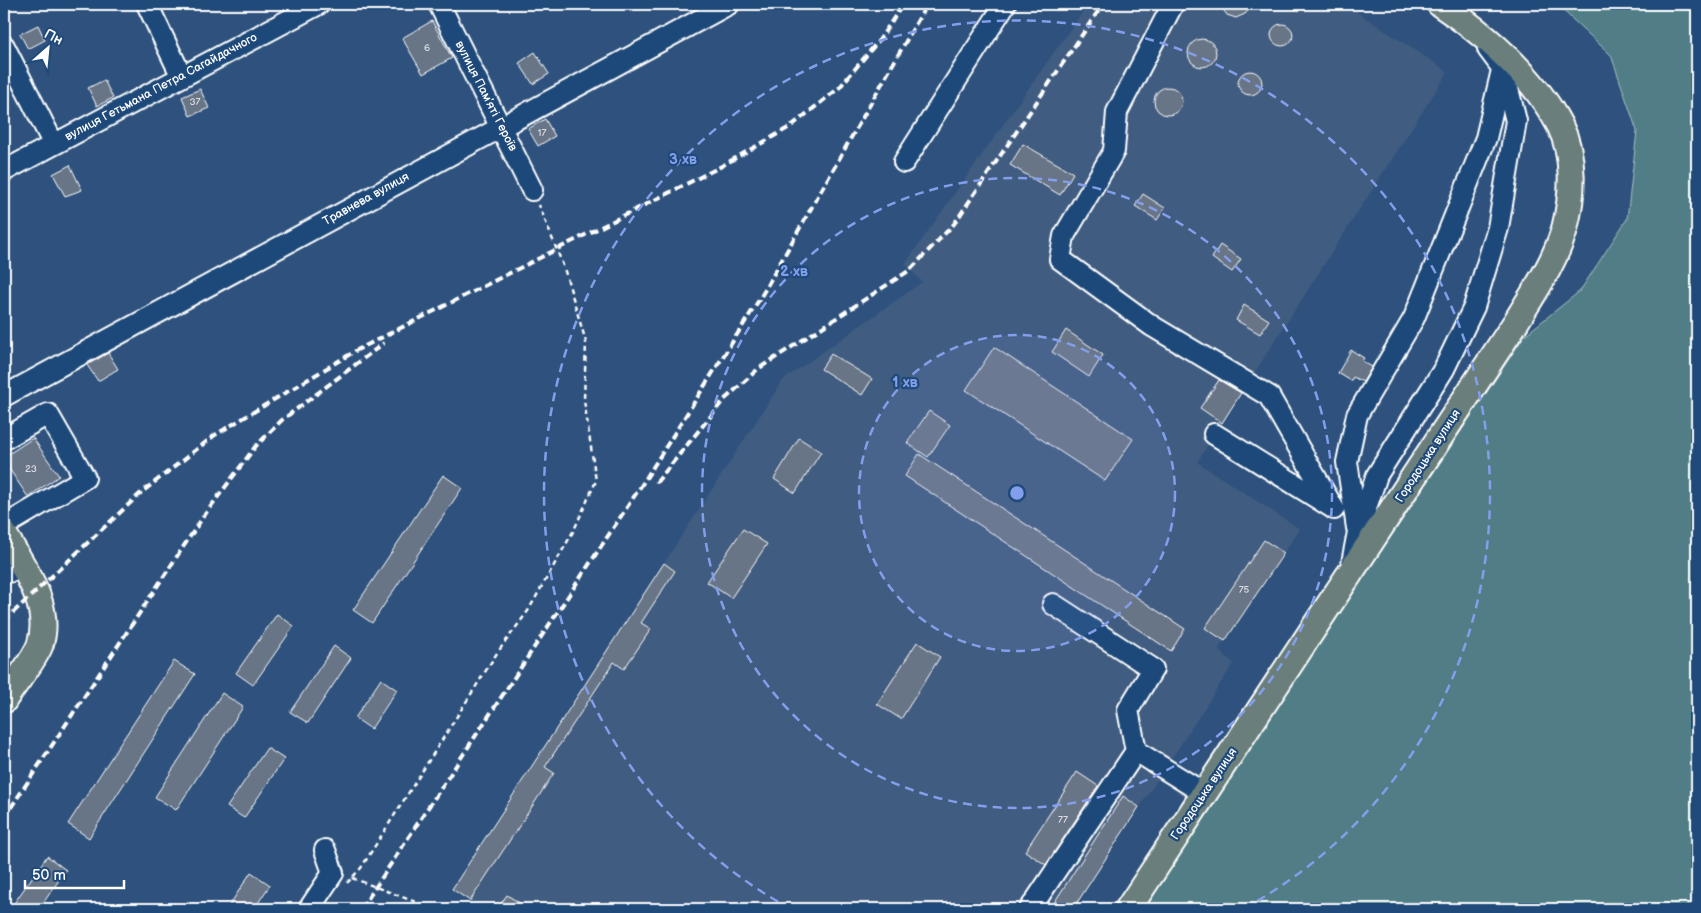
<svg xmlns="http://www.w3.org/2000/svg" width="1701" height="913" font-family="'Balsamiq Sans',sans-serif">
	<rect width="100%" height="100%" fill="#2e527d"/>
	<filter id="ink" filterUnits="userSpaceOnUse"><feTurbulence type="fractalNoise" baseFrequency=".02" numOctaves="2"/><feDisplacementMap in="SourceGraphic" scale="10" xChannelSelector="R" yChannelSelector="G"/><feConvolveMatrix kernelMatrix="1 2 1 2 8 2 1 2 1" color-interpolation-filters="sRGB"/></filter>
	<g filter="url(#ink)">
		<!-- built -->
		<path fill="#3f5c80" d="M1088 4H1345L1448 72 1197 462 1300 529 1218 650 1234 663 1073 909H482L452 889 783 380 922 282 905 264Z"/>
		<!-- green -->
		<path fill="#517e86" stroke="#a8bec2" d="M1556 4H1697V909H1143L1525 335 1580 291 1627 219 1637 131 1611 55Z"/>
		<!-- building -->
		<path fill="#687487" stroke="#fff" d="M1219 4H1254L1245 14 1236 18 1227 15Z
			M432 21 452 58 423 74 402 38Z
			M1271 35a11 11 0 1 1 22 0a11 11 0 1 1-22 0Z
			M38 25 45 40 28 49 20 34Z
			M1188 53a14 14 0 1 1 28 0a14 14 0 1 1-28 0Z
			M535 52 549 74 533 84 519 63Z
			M1238 83a12 12 0 1 1 24 0a12 12 0 1 1-24 0Z
			M104 80 113 98 97 106 88 88Z
			M1154 101a14 14 0 1 1 28 0a14 14 0 1 1-28 0Z
			M200 89 209 108 190 116 182 97Z
			M545 119 555 136 538 146 528 129Z
			M1023 144 1073 173 1060 195 1010 165Z
			M70 165 82 190 65 196 53 174Z
			M1143 194 1165 208 1157 220 1135 206Z
			M1220 245 1241 259 1232 272 1212 258Z
			M1244 305 1269 320 1260 334 1236 320Z
			M1066 330 1103 355 1089 377 1052 352Z
			M994 347 1133 439 1105 481 966 390Z
			M1351 350 1364 358 1362 361 1372 367 1363 382 1353 377 1351 381 1338 373Z
			M108 353 118 369 98 381 87 365Z
			M831 354 872 379 862 395 821 369Z
			M1219 380 1241 393 1222 423 1200 408Z
			M929 411 950 425 928 457 907 443Z
			M33 438 59 476 28 497 4 461V457Z
			M799 438 821 452 795 493 774 479Z
			M919 454 1185 629 1171 651 905 476Z
			M443 475 462 488 372 623 353 610Z
			M743 529 767 544 731 598 707 582Z
			M1264 540 1284 553 1225 641 1205 628Z
			M664 563 675 571 641 623 651 629 624 669 614 662 545 767 554 773 470 901 452 889Z
			M277 614 294 626 253 685 236 673Z
			M917 642 940 657 901 719 877 704Z
			M334 646 351 658 308 723 290 712Z
			M174 661 195 674 89 838 68 824Z
			M381 679 397 690 371 729 355 718Z
			M222 693 243 707 176 810 155 797Z
			M267 748 284 759 244 818 227 807Z
			M1077 772 1098 786 1046 865 1025 851Z
			M1123 796 1139 807 1073 909H1050Z
			M47 856 66 870 39 909H10Z
			M251 872 270 885 254 909H227Z
			M507 895 529 909H497Z"/>
		<g fill="none" stroke-linecap="round" stroke-linejoin="round">
			<defs>
				<path id="minor" d="M147 4 181 75
					M439 4 532 190
					M1173 4 1117 112 1114 151 1064 236 1060 259 1152 326 1269 396 1334 509
					M4 46 53 143
					M904 162 1005 4
					M4 171 319 4
					M4 396 729 4
					M1214 434 1333 508
					M4 439 48 414 85 478 4 526
					M1357 528 1347 462 1357 415 1414 318 1486 138 1502 70
					M1351 568 1358 532 1377 475 1444 369 1474 307 1498 228 1516 121 1503 69 1488 49
					M4 573 23 568
					M1053 604 1153 669 1128 710 1136 751
					M309 909 333 873 325 850
					M1030 909 1136 751 1205 794"/>
				<path id="major" d="M4 534C22 566 53 605 40 645 34 661 14 684 4 700
					M1128 909 1516 322C1534 292 1556 261 1565 227 1573 195 1575 156 1560 126 1533 75 1486 35 1440 4"/>
			</defs>
			<!-- minor casing -->
			<use href="#minor" stroke="#fff" stroke-width="24"/>
			<!-- major casing -->
			<use href="#major" stroke="#fff" stroke-width="29"/>
			<!-- path -->
			<path stroke="#fff" stroke-width="2.5" stroke-dasharray="5 4" stroke-linecap="butt" d="M352 878 434 909
				M347 883 361 868 497 653 528 611 574 530 596 481 584 400 586 342 564 268 539 205"/>
			<!-- minor -->
			<use href="#minor" stroke="#1f4a7a" stroke-width="20"/>
			<!-- major -->
			<use href="#major" stroke="#6b7f7c" stroke-width="25"/>
			<!-- rail -->
			<path stroke="#fff" stroke-width="4" stroke-dasharray="8 4" stroke-linecap="butt" d="M656 483 723 401 758 369 910 270 954 224 1103 4
				M4 621 142 492 215 435 357 350 718 168 790 127 839 88 880 39 903 4
				M4 818 203 517 255 447 282 420 384 343
				M361 909 641 486 759 300 927 4"/>
		</g>
	</g>
	<!-- distance rings -->
	<circle cx="1017" cy="493" r="158" fill="#839eea" fill-opacity=".12"/>
	<g fill="none" stroke="#839eea" stroke-width="2.5" stroke-dasharray="9 6">
		<circle cx="1017" cy="493" r="158"/>
		<circle cx="1017" cy="493" r="315"/>
		<path d="M791 909A473 473 0 1 1 1243 909"/>
	</g>
	<g text-anchor="middle" dominant-baseline="central" stroke-width="4.5" stroke-linejoin="round" paint-order="stroke">
		<!-- number labels -->
		<g font-size="10" fill="#d9dce1">
			<text x="427" y="48">6</text>
			<text x="195" y="102">37</text>
			<text x="542" y="133">17</text>
			<text x="31" y="469">23</text>
			<text x="1244" y="590">75</text>
			<text x="1063" y="820">77</text>
		</g>
		<!-- street labels -->
		<g font-size="12" fill="#fff" stroke="#1f4a7a">
			<text transform="translate(161 87) rotate(-28)">вулиця Гетьмана Петра Сагайдачного</text>
			<text transform="translate(486 96) rotate(63)">вулиця Памʼяті Героїв</text>
			<text transform="translate(366 199) rotate(-29)">Травнева вулиця</text>
			<text transform="translate(1428 456) rotate(-57)">Городоцька вулиця</text>
			<text transform="translate(1204 794) rotate(-56)">Городоцька вулиця</text>
		</g>
	</g>
	<circle cx="1017" cy="493" r="8" fill="#839eea" stroke="#1f4a7a" stroke-width="2.5"/>
	<g font-size="15" text-anchor="middle" font-weight="bold" fill="#839eea" stroke="#1f4a7a" stroke-width="4.5" stroke-linejoin="round" paint-order="stroke">
		<text x="683" y="164">3 хв</text>
		<text x="794" y="276">2 хв</text>
		<text x="905" y="387">1 хв</text>
	</g>
	<!-- margin -->
	<rect width="1701" height="913" fill="none" stroke="#1f4a7a" stroke-width="20"/>
	<rect x="10" y="10" width="1681" height="893" fill="none" stroke="#fff" stroke-width="2" filter="url(#ink)"/>
	<!-- north arrow -->
	<g transform="translate(48 48) rotate(27)" stroke="#1f4a7a" stroke-width="4" paint-order="stroke">
	<path d="M0-4L9 19L0 12L-9 19Z" fill="#ffffff"/>
	<text y="-8" font-size="14" font-weight="bold" text-anchor="middle" fill="#ffffff">Пн</text>
	</g>
	<!-- scale -->
	<path d="M25 880v8h99v-8" fill="none" stroke="#ffffff" stroke-width="2.5"/>
	<text x="32" y="880" font-size="15" fill="#ffffff" stroke="#1f4a7a" stroke-width="4" paint-order="stroke">50 m</text>
</svg>
